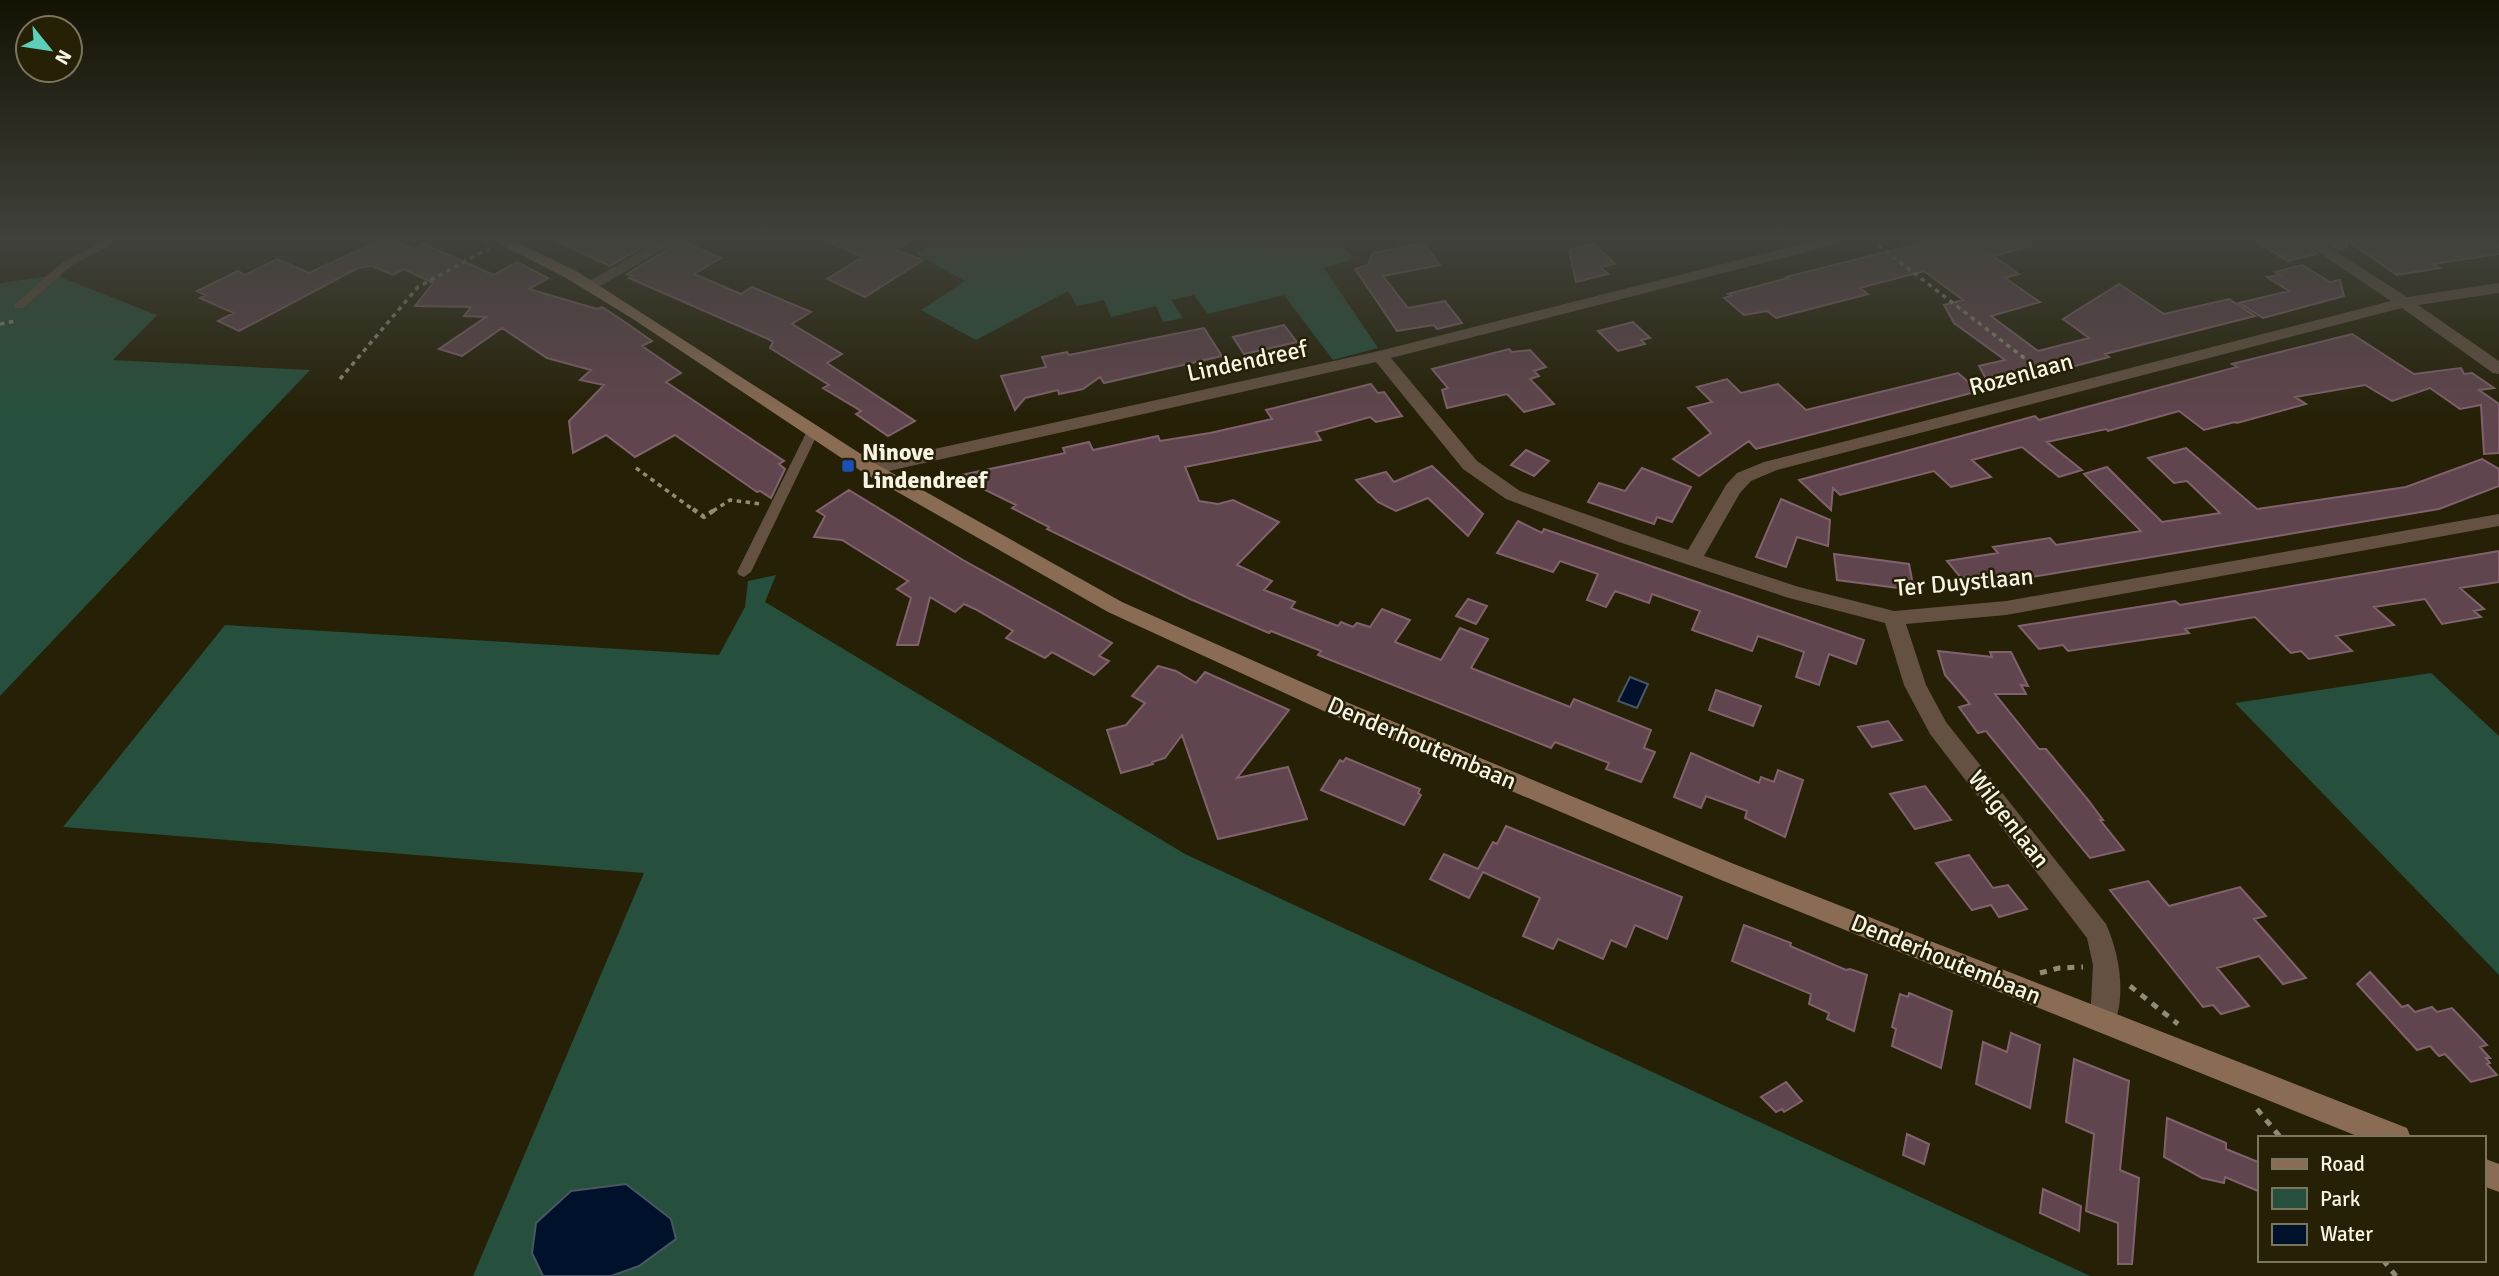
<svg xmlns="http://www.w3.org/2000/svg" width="2499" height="1276" font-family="Signika,sans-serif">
	<rect width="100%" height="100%" fill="#252006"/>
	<!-- green -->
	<path fill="#26503d" d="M922 240H1339L1354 259 1324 268 1378 348 1333 360 1284 295 1208 314 1194 295 1171 300 1183 318 1163 322 1156 306 1111 317 1104 300 1077 306 1068 291 976 340 921 310 965 281 916 254 931 244Z
		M55 275 157 315 113 360 310 370 0 696V283Z
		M776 575 765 602 1185 854 2090 1276H473L644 873 63 827 225 625 719 655 745 607 748 581Z
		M2431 673 2499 736V975L2235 703Z"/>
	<!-- water -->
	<path fill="#00122b" stroke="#4a5662" stroke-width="2" d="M1630 677 1648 684 1637 708 1618 701Z
		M626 1184 671 1219 676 1239 639 1266 611 1276H543L532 1253 536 1223 571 1191Z"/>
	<!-- building -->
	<path fill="#61454e" stroke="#81626c" stroke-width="2" d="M380 240H392L414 249 424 244 494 275 517 262 548 278 529 289 597 309 602 307 619 318 652 341 642 346 681 373 666 382 784 461 779 464 785 469 771 498 760 491 757 492 675 435 635 457 606 435 573 453 569 421 604 385 580 380 591 370 547 358 502 328 462 356 439 349 486 317 464 316 471 307 415 306 433 283 404 269 393 275 372 266 358 268 239 331 218 321 234 313 200 298 205 295 197 291 238 271 245 275 277 259 309 273Z
		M554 240H655L610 266Z
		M824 240H911L895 250 923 260 865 297 827 279 863 257Z
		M1934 240H2031L2032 246 1993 256 2019 274 2005 278 2040 302 1991 316 2038 351 2089 338 2063 319 2119 284 2164 314 2229 299 2255 316 2105 354 2109 357 1991 388 1979 366 2005 360 1954 323 1944 305 1963 300 1924 271 1860 288 1868 294 1776 318 1767 311 1744 315 1724 298 1731 296 1728 294 1788 278 1786 277Z
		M2253 240H2298L2317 254 2288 261Z
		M2323 240H2499V254L2433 264 2440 268 2397 275 2346 240 2347 247 2338 250Z
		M681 241 721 258 694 274 741 294 752 287 811 312 792 324 842 354 827 363 915 421 888 436 856 414 861 411 823 388 829 385 770 348 773 342 766 338 629 278 632 276 627 274Z
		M1424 243 1440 265 1383 276 1408 308 1445 301 1462 323 1437 329 1434 325 1397 331 1355 269 1368 265 1373 253Z
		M1594 244 1615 264 1601 267 1608 274 1576 282 1569 250Z
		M2302 265 2330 282 2340 280 2344 296 2263 318 2239 303 2289 291 2267 277 2280 275 2275 272Z
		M1633 322 1650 338 1641 340 1645 344 1618 351 1598 331Z
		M1284 325 1297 342 1244 354 1233 337Z
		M1204 328 1222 356 1104 383 1100 377 1083 389 1059 394 1058 390 1025 398 1015 410 1001 376 1046 367 1042 357 1067 352 1069 355Z
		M2352 334 2414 374 2461 368 2464 374 2472 373 2494 388 2479 390 2499 404V453L2484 454 2481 405 2460 409 2430 388 2392 401 2365 385 2295 397 2306 404 2237 423 2235 422 2204 430 2179 411 2108 431 2106 429 2047 442 2082 470 2059 477 2022 447 1972 460 1991 477 1951 487 1934 471 1840 495 1833 488 1831 510 1799 480 2035 416 2039 420 2079 409 2237 367 2232 364Z
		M1509 349 1512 352 1530 350 1546 367 1534 371 1539 376 1530 379 1554 404 1524 412 1507 394 1447 408 1442 390 1448 388 1432 369Z
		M1958 373 1979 391 1756 449 1749 441 1699 476 1673 459 1711 433 1688 408 1712 402 1697 387 1727 379 1741 393 1778 384 1806 410Z
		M1371 384 1378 393 1384 392 1402 416 1376 422 1370 417 1316 432 1321 440 1185 467 1199 501 1218 504 1233 500 1279 522 1237 565 1272 581 1264 590 1295 602 1291 608 1338 626 1341 622 1353 627 1357 623 1370 627 1382 609 1410 620 1395 642 1441 660 1460 628 1488 639 1471 668 1570 707 1574 699 1651 730 1644 748 1655 752 1641 782 1606 769 1609 763 1555 742 1551 748 1318 655 1321 651 1271 631 1269 633 1190 599 1047 529 1049 527 1012 508 1016 505 957 476 1065 453 1063 448 1089 442 1093 450 1158 436 1160 441 1210 433 1272 419 1266 410Z
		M2186 448 2257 509 2406 487 2482 459 2499 469V486L2439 509 1978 586 1971 576 1961 578 1947 561 1998 553 1993 547 2050 538 2056 545 2141 531 2084 474 2107 467 2162 522 2220 513 2187 481 2174 483 2148 458Z
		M1526 450 1549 461 1534 476 1511 465Z
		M1432 466 1483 514 1468 536 1428 498 1396 511 1378 502 1356 480 1386 472 1394 482Z
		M1642 468 1691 487 1672 522 1657 517 1654 524 1588 502 1599 483 1625 491Z
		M849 490 963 560 1112 643 1099 656 1109 661 1094 675 1052 652 1045 658 1006 638 1013 631 975 609 964 604 955 612 930 597 918 645H897L911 598 897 589 908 581 842 540 814 537 825 516 817 511Z
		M1781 499 1830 520 1828 546 1797 537 1786 567 1756 557Z
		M1518 521 1542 533 1544 529 1864 640 1856 664 1829 654 1819 685 1796 677 1804 652 1758 636 1752 651 1692 630 1700 611 1652 594 1649 603 1615 591 1606 607 1587 600 1598 574 1560 561 1553 572 1497 553Z
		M2499 551V582L2460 588 2484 609 2474 611 2481 617 2442 624 2425 599 2374 607 2394 625 2336 636 2352 651 2309 659 2301 651 2291 653 2255 617 2185 629 2189 633 2068 651 2063 645 2039 649 2019 626 2175 601 2180 605Z
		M1834 554 1909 564 1914 590 1837 580Z
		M1468 599 1487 606 1476 624 1456 616Z
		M1938 651 1992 657 1990 652H2011L2028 686 2021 685 2026 694H1995L2039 749H2046L2089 801 2103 820H2100L2124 850 2090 858 1986 731 1978 733 1959 707 1970 704 1945 675Z
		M1158 666 1176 671 1196 683 1205 672 1289 710 1237 778 1288 767 1307 819 1218 839 1182 735 1165 758 1152 762 1153 764 1121 773 1107 730 1126 725 1145 703 1132 696Z
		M1716 690 1761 706 1753 726 1709 710Z
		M1888 721 1902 740 1872 747 1858 727Z
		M1691 753 1759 783 1761 777 1774 782 1778 770 1803 780 1785 837 1745 818 1747 811 1706 796 1701 808 1674 797Z
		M1346 758 1420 789 1418 793 1421 795 1404 825 1321 790 1340 760 1343 762Z
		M1925 786 1951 820 1915 829 1890 794Z
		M1506 826 1682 897 1667 939 1635 925 1626 947 1611 940 1603 959 1558 939 1553 949 1523 936 1540 898 1483 872 1469 898 1430 879 1444 854 1478 869 1493 842 1497 844Z
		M1969 855 1993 888 2008 885 2027 909 1999 917 1991 905 1972 910 1936 863Z
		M2148 881 2169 906 2240 887 2266 916 2254 919 2306 978 2283 984 2259 956 2217 968 2249 1006 2221 1014 2213 1005 2203 1007 2110 890Z
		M1744 925 1791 943 1790 946 1846 970 1850 969 1867 975 1854 1031 1827 1019 1829 1013 1809 1004 1811 994 1732 961Z
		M2370 972 2402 1007 2408 1005 2415 1012 2432 1007 2437 1012 2452 1008 2487 1045 2480 1047 2490 1058H2486L2490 1063 2487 1064 2497 1075 2471 1082 2445 1054 2439 1056 2430 1046 2417 1050 2357 984Z
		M1909 993 1952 1011 1941 1068 1892 1046 1896 1029 1892 1027 1900 994 1908 997Z
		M2011 1033 2040 1045 2030 1108 1976 1084 1983 1042 2007 1052Z
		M2074 1059 2129 1081 2120 1170 2139 1178 2132 1264H2118V1223L2086 1211 2094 1134 2066 1122Z
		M1786 1082 1802 1101 1784 1112 1782 1109 1776 1112 1761 1097Z
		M2167 1118 2226 1143V1149L2258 1162V1191L2225 1177 2224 1183 2202 1178 2164 1157Z
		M1907 1134 1929 1144 1924 1164 1903 1155Z
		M2043 1189 2081 1206 2079 1231 2040 1213Z"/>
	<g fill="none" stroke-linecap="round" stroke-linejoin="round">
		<!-- path-far2 -->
		<path stroke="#908c77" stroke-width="3.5" stroke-dasharray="4.5 4.5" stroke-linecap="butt" d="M1871 240 2049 377
			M0 324 16 321
			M340 379 418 287 489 248
			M636 468 695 511
			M713 511 730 500 761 504"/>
		<!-- path-far1 -->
		<path stroke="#908c77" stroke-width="4.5" stroke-dasharray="5 5" stroke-linecap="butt" d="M693 509 704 517 716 509"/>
		<!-- path -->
		<path stroke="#908c77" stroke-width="5" stroke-dasharray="7 7" stroke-linecap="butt" d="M2040 973 2059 968 2083 967
			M2130 986 2178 1024
			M2257 1109 2281 1138
			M2383 1260 2396 1276"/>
		<!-- lane -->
		<path fill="#645142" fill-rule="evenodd" d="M107 240H120L71 266 23 308H15V304L63 262Z
			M813 427 819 431 751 572 744 577 739 575 737 572 807 431Z"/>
		<!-- street -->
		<path fill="#645142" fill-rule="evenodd" d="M660 240H679L595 289 589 291 581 286Z
			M1818 240H1844L1841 243 1391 358 1477 461 1520 491 1688 550 1726 485 1737 473 1764 462 2391 301 2300 240H2318L2407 297 2499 283V293L2418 305 2499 361V374L2493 373 2402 308 1777 470 1751 481 1740 493 1704 556 1799 587 1894 611 2006 601 2499 514V526L2006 615 1906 624 1926 685 1946 722 2106 924C2120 955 2127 998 2112 1030L2103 1033 2094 1030 2090 1021 2093 965 2087 938 1930 734 1904 685 1885 623 1789 598 1619 542 1506 499 1463 469 1376 362 871 475 862 469 871 463 1379 351Z"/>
		<!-- secondary -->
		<path fill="#8a6c55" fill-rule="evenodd" d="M492 240H512L578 272 878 465 1122 602 1344 701 1734 864 2407 1128 2411 1138H2362L1716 878 1328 713 1108 612 864 473 633 319 566 278Z
			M2483 1158 2499 1164V1192L2483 1186Z"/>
	</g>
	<!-- sky -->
	<linearGradient id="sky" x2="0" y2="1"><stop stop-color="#141203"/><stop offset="0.57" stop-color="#40423b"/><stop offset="1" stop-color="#40423b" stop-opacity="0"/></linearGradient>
	<rect width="2499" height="419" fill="url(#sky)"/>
	<!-- markers -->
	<rect fill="#1a4fb4" stroke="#252006" stroke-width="2.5" x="841" y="459" width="14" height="14" rx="3.5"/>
	<g text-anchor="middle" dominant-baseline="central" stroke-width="5" stroke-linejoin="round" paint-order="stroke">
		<!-- street labels -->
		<g font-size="24" fill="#f7f4e4" stroke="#252006">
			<text transform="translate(1247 361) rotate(-12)">Lindendreef</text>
			<text transform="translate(2021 374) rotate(-15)">Rozenlaan</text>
			<text transform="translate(1964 582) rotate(-5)">Ter Duystlaan</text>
			<text transform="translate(1422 743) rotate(23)">Denderhoutembaan</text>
			<text transform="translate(2009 819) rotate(52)">Wilgenlaan</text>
			<text transform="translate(1946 959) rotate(22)">Denderhoutembaan</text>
		</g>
		<!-- poi labels -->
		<g font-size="24" font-weight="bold" fill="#f7f4e4" stroke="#252006" text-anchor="start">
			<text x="862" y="452">Ninove<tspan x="862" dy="28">Lindendreef</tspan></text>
		</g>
	</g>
	<!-- legend -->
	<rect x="2258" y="1136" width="228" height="126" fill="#252006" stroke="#79755f" stroke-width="2"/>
	<rect x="2272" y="1159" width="35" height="10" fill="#8a6c55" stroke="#79755f" stroke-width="2"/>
	<text x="2320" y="1171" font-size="21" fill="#f7f4e4">Road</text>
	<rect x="2272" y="1188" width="35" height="21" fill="#26503d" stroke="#79755f" stroke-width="2"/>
	<text x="2320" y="1206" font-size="21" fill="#f7f4e4">Park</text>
	<rect x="2272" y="1224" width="35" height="21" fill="#00122b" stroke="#79755f" stroke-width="2"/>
	<text x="2320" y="1241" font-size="21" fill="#f7f4e4">Water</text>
	<!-- north arrow -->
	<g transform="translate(49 49) rotate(120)"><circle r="33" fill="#252006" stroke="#79755f" stroke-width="2"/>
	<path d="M0-5L12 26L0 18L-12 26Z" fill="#5eceb8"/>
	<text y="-10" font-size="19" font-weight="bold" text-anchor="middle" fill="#f7f4e4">N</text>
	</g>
</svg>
